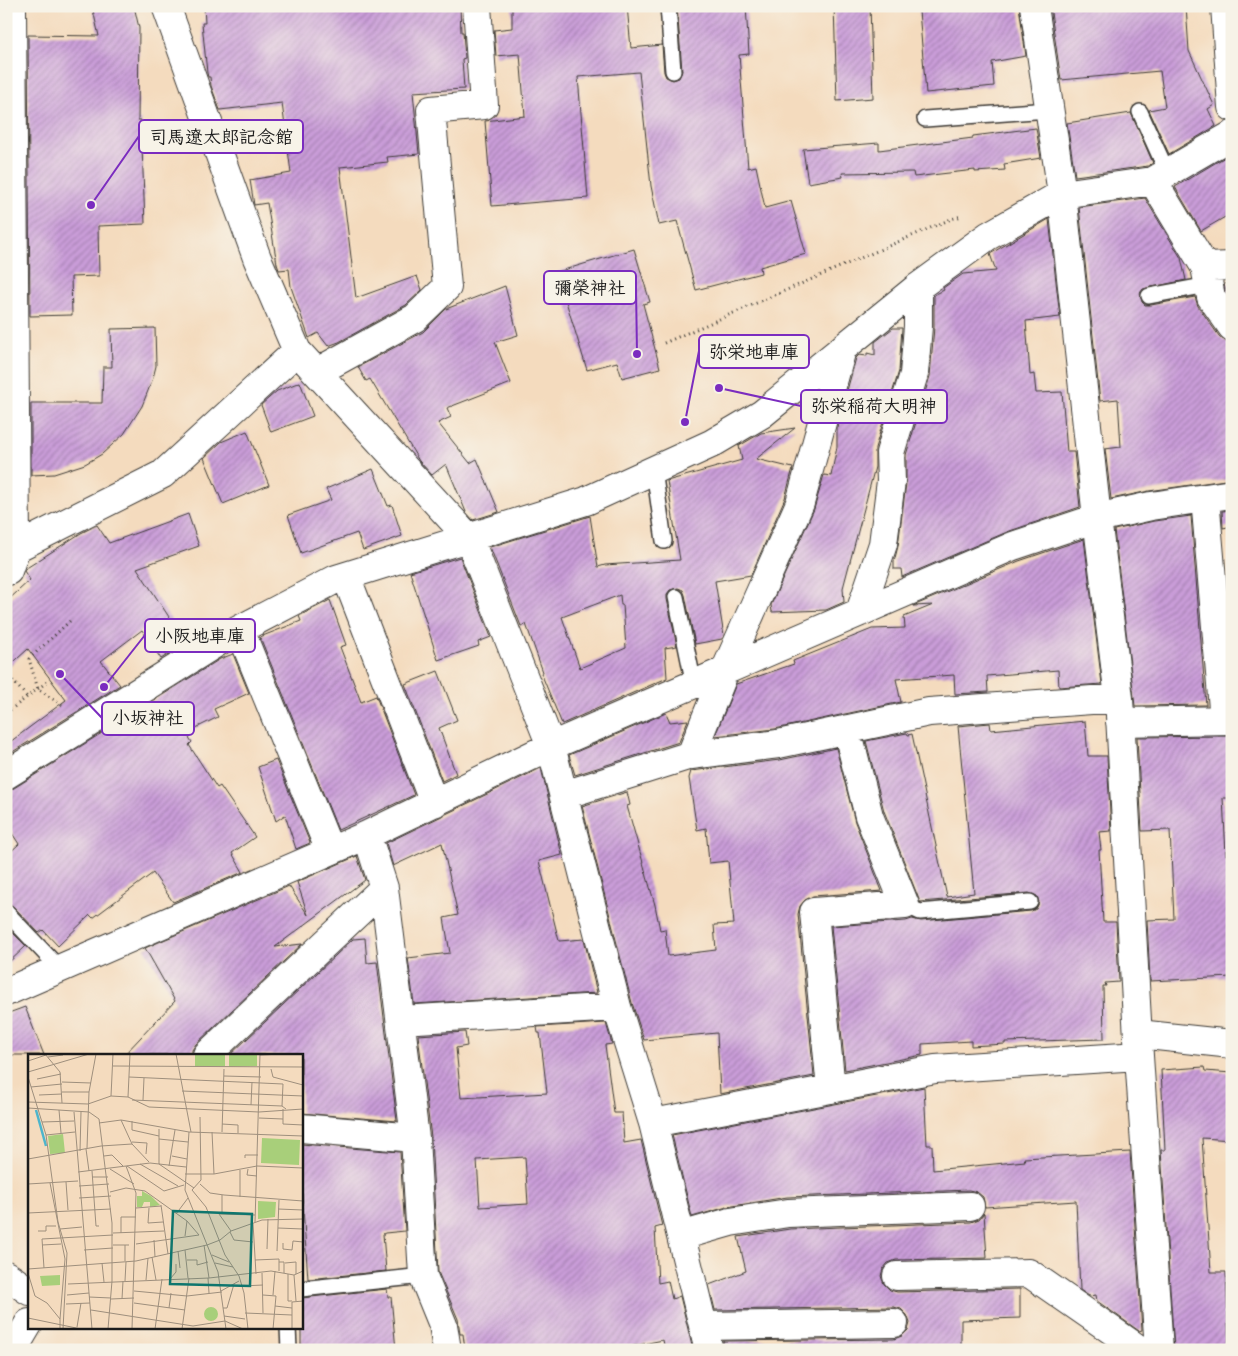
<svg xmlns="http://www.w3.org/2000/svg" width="1238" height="1356" font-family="'Indie Flower','Klee One',sans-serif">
	<defs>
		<pattern id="building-hatch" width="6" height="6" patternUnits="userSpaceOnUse" patternTransform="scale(1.25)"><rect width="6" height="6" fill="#ca9dd9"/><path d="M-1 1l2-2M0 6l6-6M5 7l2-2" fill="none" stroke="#a37faf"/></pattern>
	</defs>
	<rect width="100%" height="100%" fill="#f7f3e8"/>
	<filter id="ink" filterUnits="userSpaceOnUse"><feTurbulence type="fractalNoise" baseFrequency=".02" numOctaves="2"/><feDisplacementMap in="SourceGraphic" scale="10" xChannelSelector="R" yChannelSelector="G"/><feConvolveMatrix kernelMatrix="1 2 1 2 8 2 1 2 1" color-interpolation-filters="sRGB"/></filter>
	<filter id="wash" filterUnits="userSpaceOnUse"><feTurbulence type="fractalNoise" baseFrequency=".0096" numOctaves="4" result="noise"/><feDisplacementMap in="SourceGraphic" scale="20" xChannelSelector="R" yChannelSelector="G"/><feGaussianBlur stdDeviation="1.12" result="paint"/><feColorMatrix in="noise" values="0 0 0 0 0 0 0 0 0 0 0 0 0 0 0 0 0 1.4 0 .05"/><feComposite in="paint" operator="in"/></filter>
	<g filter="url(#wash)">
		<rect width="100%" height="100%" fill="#f4dbbe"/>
		<g id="blocks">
			<!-- building -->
			<path fill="url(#building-hatch)" fill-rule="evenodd" d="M92 6H134L139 28 138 120H141L145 224 98 226 99 276 71 277 72 315 30 316 28 35 99 36Z
				M204 6H460L461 32H463L465 58 462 59 464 89 413 92 419 154 387 157 388 162 340 167 356 298 417 276 422 290 406 305 339 342 328 346 318 333 309 338 291 287 289 269 279 270 277 264 267 203 254 205 250 180 291 173 282 103 220 110 211 86 210 77H208L207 73 202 23H205Z
				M512 6H627L631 48 662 45 664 72 666 77 673 80 679 78 682 71 677 6H746L749 54 739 55 748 168 756 166 765 208 791 201 806 254 760 267 761 273 696 290 677 221 659 225 651 186 639 72 578 77 588 198 492 206 485 121 525 116 520 54 496 56 494 30 512 28Z
				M834 6H870L873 98 837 101Z
				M965 6H1019L1026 56 992 62 994 86 926 93 919 11Z
				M1050 6H1186L1189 51 1214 105 1208 109 1216 126 1169 154 1149 110 1165 107 1160 71 1061 80Z
				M1131 113 1153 163 1148 166 1075 176 1067 123Z
				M1036 128 1041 158 1004 164 1005 170 975 172V170L914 177 913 172 842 173 843 177 808 183 803 149 879 143V150L973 138V136Z
				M1230 154 1232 157V213L1201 231 1175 187Z
				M1145 198 1181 258 1186 280 1143 289 1140 293 1142 302 1145 305H1151L1195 297 1198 306 1219 336 1225 341 1232 342V479L1149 491 1111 499 1105 449 1121 447 1118 399 1100 401 1079 207Z
				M1049 219 1060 317 1026 321 1030 375 1034 374 1036 393 1062 392 1067 452H1074L1080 507 1007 532 902 577 901 569H894V562L898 546 906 483V455L930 376 934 327V295L944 290 943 288 963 274 996 271 990 254Z
				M634 249 650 302 643 304 660 368 622 378 617 362 587 370 557 272Z
				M1232 283V299L1226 291 1224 284Z
				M505 286 518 335 495 342 511 383 447 408 451 417 438 423 470 463 477 459 499 512 473 520 466 512 446 464 432 475 419 461 370 379 366 381 358 367 423 332 446 309Z
				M155 328 156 366 153 378 142 406 124 434 102 454 85 464 54 474 31 475V403H102L103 367H112L111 329Z
				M893 328H902L899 371 875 448V467L843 588 844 602 826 610 772 612 771 605 814 509 824 475 831 476 837 447V427L856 358 859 355 867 356V353L875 355V342Z
				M300 382 313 416 271 432 261 405 277 391Z
				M795 428 756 459 793 468 785 498 751 575 715 581 724 636 722 639 695 644 685 595 683 590 678 588 670 590 667 594V599L677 646 665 648 667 678 562 724 541 673 543 672 526 624 521 626 490 547 590 516 598 567 605 565 680 560 667 481 742 460 739 446 761 433ZM620 595 621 605H623L626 648 580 668 562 617Z
				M247 431 269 485 223 504 204 458 221 442Z
				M373 469 388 506 392 505 402 536 363 550 357 533 301 553 288 515 331 500 326 489Z
				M1232 510V526L1223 528 1222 511Z
				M188 514 199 546 137 568 186 643 161 659 142 630 101 661 120 685 6 756V745L66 700 28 649 6 669V602L30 580 24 571 25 569 81 533 97 525 109 543Z
				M1191 516 1206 705 1135 706 1114 530 1154 521Z
				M1084 539 1102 684 1059 687 1058 670 987 676 988 692 955 694 954 675 896 679 901 702 775 729 715 736 736 684 794 664 793 661 872 629 905 628 904 617 933 605 913 606 1019 561Z
				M460 557 491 637 478 642 479 646 438 660 410 572Z
				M330 600 346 645 340 647 361 702 376 696 414 795 338 830 260 637 301 621 299 616Z
				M233 654 249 693 214 709 218 717 186 733 192 742 189 745 217 788 220 786 255 837 232 853 243 872 173 902 153 873 93 918 90 915 58 946 43 930 39 933 13 906 6 903V856L19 844 6 824V791L14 788 220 659Z
				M438 671 457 720 439 728 456 774 442 781 405 684Z
				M666 713 670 722 688 720 679 742 575 775 569 755Z
				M1085 721 1088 756H1107L1111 831 1099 832 1101 850H1099L1103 922H1116L1119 982 1105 983 1106 986H1103L1104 1039 1005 1042V1044L971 1046V1041L922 1044V1055L845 1070 831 926 906 921 912 919 921 921 1031 911 1036 909 1039 902 1037 896 1029 893 920 902 884 811 866 741 907 733 908 735 912 734 947 897 974 893 958 726 990 723 991 730Z
				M1232 736V798H1223L1226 855H1232V977L1150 981 1147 920 1174 919 1170 830 1142 831 1137 737Z
				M836 748 855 822 882 891 813 896 805 900 800 906 798 914 814 1076 720 1094 717 1033 644 1040 632 1003 582 806 627 792 630 805 627 806 655 905 660 930 665 929 668 956 716 950 714 925 734 924 728 861 709 863 706 828 697 830 689 778 691 771 780 760Z
				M276 760 310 843 296 849 285 815 276 821 258 767Z
				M541 768 562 855 539 861 559 941 584 939 597 993 414 1004 408 958 450 953 444 918 458 915 442 843 393 866 386 843Z
				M357 856 365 880 275 947 302 944 196 1044 192 1050V1055H124L175 1001 145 948 289 886 308 915 297 882Z
				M6 926 26 946 6 965Z
				M365 938 367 963 377 962 397 1121 301 1113V1055H230L353 939Z
				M25 1007 44 1055H6V1014Z
				M606 1023 612 1044 605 1045 614 1113H622L624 1143 641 1140 662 1226 655 1228 658 1283 668 1281 672 1299 680 1296 693 1350H665L663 1340 614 1350H465L463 1334H460L458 1319 438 1272 431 1137 418 1035 465 1032 467 1046 456 1048 461 1098 547 1093 540 1033H538L537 1027ZM525 1157 528 1204 480 1207 477 1160Z
				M1204 1067 1205 1071 1232 1073V1140L1202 1138 1211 1272H1226L1229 1350H1174L1161 1150H1165L1161 1070Z
				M924 1087 927 1145H932L933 1170 1025 1161 1024 1158 1130 1152 1142 1330 1139 1331 1097 1301 1096 1295 1089 1296 1080 1290 1076 1201 985 1207 983 1197 977 1192 969 1190 787 1197 727 1207 692 1217 672 1135Z
				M301 1144 400 1152 405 1231 385 1233 383 1234 386 1271 308 1279 301 1181Z
				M984 1213 987 1258 896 1260 888 1263 883 1269 881 1276 884 1284 890 1290 897 1292 1020 1289V1318L961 1320V1350H724L723 1341 894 1339 902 1336 908 1330 910 1323 907 1315 901 1309 894 1307 715 1310 709 1285 746 1271 738 1237 790 1229 971 1222 979 1219Z
				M387 1289 388 1297H391L396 1350H301V1298Z"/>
		</g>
	</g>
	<g filter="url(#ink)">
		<use href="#blocks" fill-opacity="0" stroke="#3c3934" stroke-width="1"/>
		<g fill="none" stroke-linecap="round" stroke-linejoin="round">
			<defs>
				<path id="service" d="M668 6 673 71
					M1140 112 1167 172
					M925 119 1049 110
					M1149 296 1208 285
					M654 470 664 541
					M676 597 694 685
					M905 905 920 912 1030 902
					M6 912 59 968
					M301 1289 423 1276
					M288 1327 289 1350"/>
				<path id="minor" d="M12 6 16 548
					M166 6 257 258 297 351 469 538 551 746 617 1007 653 1123 709 1350
					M1034 6 1062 194 1097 518 1119 698 1139 1056 1159 1350
					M1225 6 1232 107
					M1153 181 1205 267 1211 297 1232 327
					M1205 267 1232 266
					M317 372 415 318 447 287 431 110 484 105 477 6
					M1205 498 1224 720
					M8 571 16 548 163 474 297 351
					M346 576 434 803
					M860 612 883 544 891 481 890 453 914 374 918 326V287
					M240 630 330 851
					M1120 722 1232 720
					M691 755 725 671 800 503 842 349
					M6 775 229 635 336 579 586 501 711 444 762 414 918 287 988 236 1062 194 1153 181 1232 135
					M564 795 691 755 778 744 929 712 1119 698
					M367 835 384 888 415 1138 423 1276 443 1325 447 1350
					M6 992 367 835 551 746 1013 546 1097 518 1151 506 1232 494
					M401 1020 617 1007
					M207 1055 384 888
					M831 1089 814 912 905 905 869 816 847 729
					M653 1123 935 1069 1139 1056
					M301 1128 415 1138
					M681 1236 730 1222 788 1213 970 1206
					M6 1275 29 1291
					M897 1276 1029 1273 1140 1350
					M703 1326 894 1323
					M13 1350 29 1323"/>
				<path id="tertiary" d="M1138 1034 1232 1044"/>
			</defs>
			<!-- service casing -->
			<use href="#service" stroke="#3c3934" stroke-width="18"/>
			<!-- minor casing -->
			<use href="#minor" stroke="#3c3934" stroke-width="30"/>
			<!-- tertiary casing -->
			<use href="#tertiary" stroke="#3c3934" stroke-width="30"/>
			<!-- path -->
			<path stroke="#3c3934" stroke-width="3" stroke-dasharray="1 4" stroke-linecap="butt" d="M664 343 951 219 962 216
				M6 673 27 697
				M62 705 38 689 29 659 71 620
				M6 713 47 682"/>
			<!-- service -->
			<use href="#service" stroke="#fff" stroke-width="15"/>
			<!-- minor -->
			<use href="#minor" stroke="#fff" stroke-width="28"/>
			<!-- tertiary -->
			<use href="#tertiary" stroke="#fff" stroke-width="28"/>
		</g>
	</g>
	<!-- overview -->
	<g transform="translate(28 1054)">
		<rect width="275" height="275" fill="#f4dbbe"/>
		<path d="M114 137 123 142 132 151 122 153V148H116L114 153H109V142H114Z" fill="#a8cf7a"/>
		<path d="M167 0H197V12L167 13ZM201 0H229V12L201 13ZM35 80 37 99 22 100 20 82ZM234 84 272 86 271 111 233 109ZM230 147 248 148 247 163 230 165ZM32 221V231L14 232 12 222ZM176 260a7 7 0 1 1 14 0a7 7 0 1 1-14 0Z" fill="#a8cf7a"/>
		<path fill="none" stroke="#4db5cc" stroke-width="2.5" d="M8 56 18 92"/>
		<path fill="none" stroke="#9e8f7d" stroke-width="1" d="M17 0 32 18 34 49M148 0 163 78M232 1 255 0M20 3 35 1M0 7 18 1M85 12 275 13M243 15 245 23 275 31M0 18 61 0M196 22 233 23M0 23 18 81 30 168 39 199 35 275M101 23 255 30M9 25 33 20M34 28 63 29M3 33 34 30M154 37 275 42M34 38H61M11 41 34 40M83 42 85 0M100 43 102 0M104 46 254 52 258 55M115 46 116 24M0 48 60 50 83 42 100 43 121 53 231 58 275 55M223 51 224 28M254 52 255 30M0 54 61 58 71 65 84 169V227L80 275M255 55V70L275 71M31 56 33 79M46 58 64 275M172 63 173 126 164 136 178 153 197 201 211 222 216 239 220 275M231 64 255 65M93 66 104 90 121 108M104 67V76L131 82M14 68 46 67M71 69 93 66 161 78 275 82M194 70 210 71V79M161 78 157 136 190 218 198 275M184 78 186 120M194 78 196 15M18 81 47 78M131 85 160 88M104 88 119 89 118 100M59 94 61 38 68 0M58 95 61 117M52 97 53 58M76 102 84 101 95 112M144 102 159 105M217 104V101H230M0 105 73 92 104 90M112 110 150 132M131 110 166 134M131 110V75M98 112 108 139 104 275M99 112 136 137 156 131M141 112 147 76M82 115 106 130M220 115 219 121 229 122M64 117 68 172H71M50 118 122 109 158 113M157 120H186L229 112 275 114M64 123H80M38 128 40 156M22 129 37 205 32 265M0 130 50 127M172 130 182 139 196 141 275 147M51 132 81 130M82 138 98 134 117 137 159 167 171 181M212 143V116M51 144 83 142M133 151 140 200M108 154 133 152M121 154 120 169 135 168M250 155 275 156M0 159 83 155M148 160 160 144M191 160 203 177M192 160 227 161M194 160V141M227 168 232 0M225 169 228 220M250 174 275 175M32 175 54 173M10 177H18V172H28M202 178 206 186 225 188M85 179 136 177M93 179V163H108M157 182 159 167M126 186 127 203M255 189V195L264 196 265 187 275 188M108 190 171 181M14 191 33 190M85 191H101M176 191 181 224M239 195 240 165M56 196 85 194M157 196 160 224M150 197 152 214M249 197 251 146M184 201 201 208M124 203 128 226M159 206H169V211L180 208M227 206 251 205V217M97 207V191M251 208H256V219M74 209 76 228M187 209 205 213M257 209 268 208V220M16 214 14 185 85 181M0 215 108 207 179 191 192 186 203 177 234 166 275 165M0 219 7 242 19 249 32 265V275M234 219 235 259M260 220V247H264M266 221 268 247M180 224 181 239M142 225 148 218V210M118 226 120 204M97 227 98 208M40 230 181 224 243 217 266 221 275 217M214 232 235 231M106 237 159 242 194 238M193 237 211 227M39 241 61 239M235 241 248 242 245 275M245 241 247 217M61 243 83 244M83 245 106 244M94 245 95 227M106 249 157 256M38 250 62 249M247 252 264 254M141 254 143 239M195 254H199L206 230M63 256 165 272 197 267 215 275M217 259 264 261M196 262 217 265M0 264 53 275M49 273 53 249M127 275 134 225M154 275 161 224M264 275V248L275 247"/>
		<path fill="#0f766e" fill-opacity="0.15" stroke="#0f766e" stroke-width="2.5" d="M145 157 224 160 222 232 142 230Z"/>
		<rect width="275" height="275" fill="none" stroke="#1c1c1c" stroke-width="2.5"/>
	</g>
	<!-- callouts -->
	<path fill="none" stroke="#7b2cbf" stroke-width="2" d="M91 205L139 136M637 354L636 287M685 422L699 351M719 388L801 406M104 687L145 635M60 674L102 718"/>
	<g fill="#7b2cbf" stroke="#f7f3e8" stroke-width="2">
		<circle cx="91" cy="205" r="5"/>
		<circle cx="637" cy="354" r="5"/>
		<circle cx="685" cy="422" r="5"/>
		<circle cx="719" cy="388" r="5"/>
		<circle cx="104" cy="687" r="5"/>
		<circle cx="60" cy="674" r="5"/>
	</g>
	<g fill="#f7f3e8" stroke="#7b2cbf" stroke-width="2">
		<rect x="139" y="120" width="164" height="33" rx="5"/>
		<rect x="544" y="271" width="92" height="33" rx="5"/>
		<rect x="699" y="335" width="110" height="33" rx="5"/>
		<rect x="801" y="390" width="146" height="33" rx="5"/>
		<rect x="145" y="619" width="110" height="33" rx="5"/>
		<rect x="102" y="702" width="92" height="33" rx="5"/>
	</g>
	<g font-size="18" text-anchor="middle" font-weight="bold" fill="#1c1c1c">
		<text x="221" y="143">司馬遼太郎記念館</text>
		<text x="590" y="294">彌榮神社</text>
		<text x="754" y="358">弥栄地車庫</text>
		<text x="874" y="412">弥栄稲荷大明神</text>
		<text x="200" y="642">小阪地車庫</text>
		<text x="148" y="724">小坂神社</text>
	</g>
	<!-- margin -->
	<rect width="1238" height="1356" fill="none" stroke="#f7f3e8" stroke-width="25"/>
</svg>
